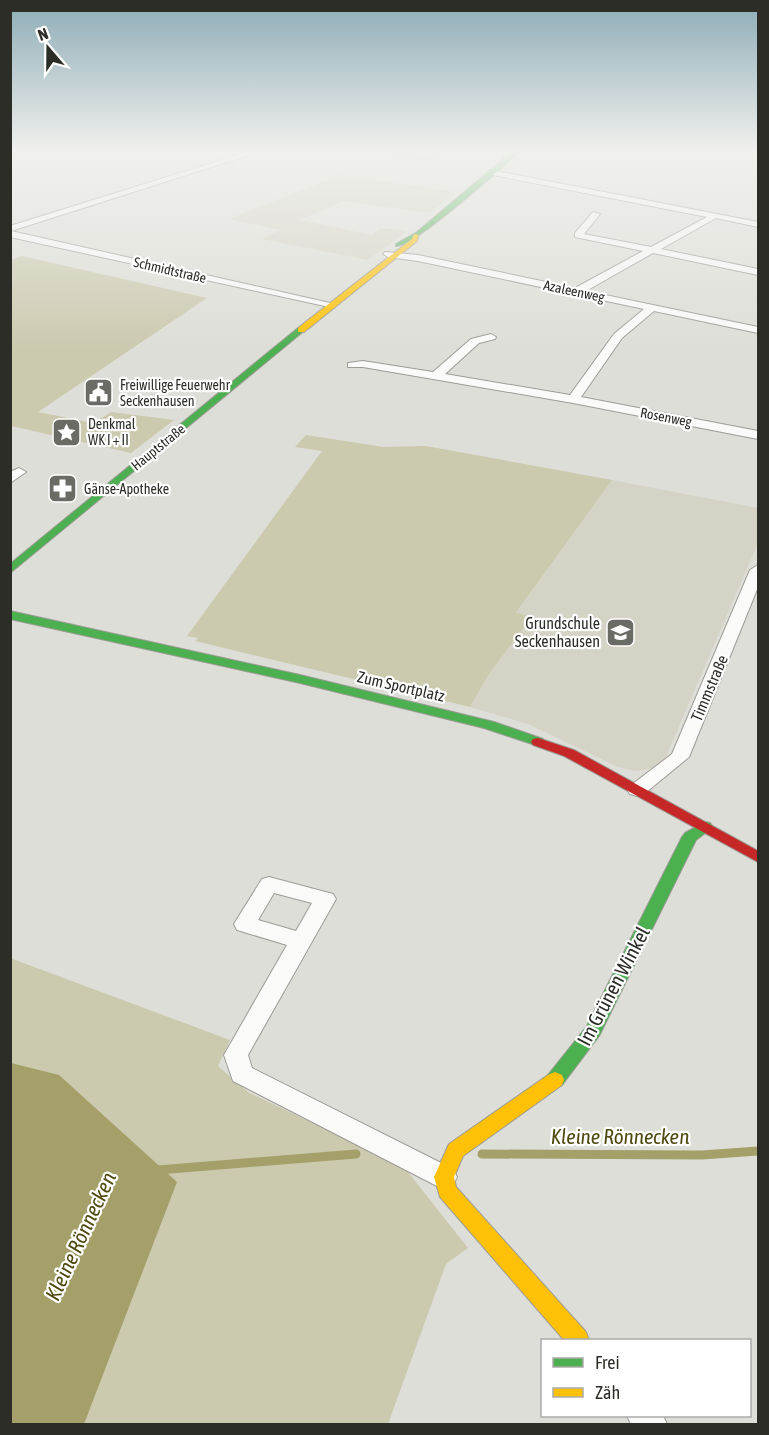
<svg xmlns="http://www.w3.org/2000/svg" width="769" height="1435" font-family="'Asap Condensed',sans-serif">
	<rect width="100%" height="100%" fill="#deded8"/>
	<!-- built -->
	<path fill="#d4d3c5" d="M340 175 456 192 429 213 344 201 299 220 372 235 381 228 407 231 368 260 262 239 281 230 229 219Z
		M612 480 758 508V543L664 761 655 768 635 771 618 767 528 724 470 707 489 674 532 618 516 614Z"/>
	<!-- green -->
	<path fill="#cbc9ae" d="M352 149H504L495 156 453 150 430 161Z
		M22 256 207 298 38 412 94 423 111 412 174 420 131 453 11 426V260Z
		M306 435 384 447 426 446 612 480 516 613 532 617 489 674 470 707 195 641 198 638 187 636 322 451 295 447Z
		M10 958 230 1040 218 1066 248 1092 404 1167 468 1248 446 1264 388 1424H11Z"/>
	<!-- water -->
	<path fill="#a5a06a" d="M11 1063 59 1075 177 1182 84 1424H11Z"/>
	<g fill="none" stroke-linecap="round" stroke-linejoin="round">
		<!-- stream-far1 -->
		<path stroke="#a5a06a" stroke-width="3" d="M736 149 758 152"/>
		<!-- stream -->
		<path stroke="#a5a06a" stroke-width="9" d="M482 1154 702 1155 758 1151
			M158 1170 356 1154"/>
		<defs>
			<path id="street" d="M257 149H268L11 231 330 303 335 306 334 308 10 237V226Z
				M491 170 758 222V227L716 218 661 249 758 269V275L653 253 586 291 758 327V333L654 311 622 338 581 397 758 431V439L573 403 363 367H348V363L363 361 433 372 471 339 491 334 496 337 495 339 479 343 445 374 570 395 614 334 644 309 418 261 388 257 383 254 385 252 418 255 575 288 643 251 575 237V233L593 212 600 214 584 234 651 247 707 217 488 174 487 172Z
				M19 468 26 472 10 483V472Z
				M758 565V587L689 757 644 794 637 796 630 794 627 790 630 786 672 754 750 570Z
				M269 877 333 894 336 899 248 1055 252 1068 453 1169 457 1177 453 1185 444 1189 435 1185 233 1081 224 1055 287 945 237 930 234 924 262 879ZM274 893 312 903 296 931 258 920Z
				M627 1416H663L667 1424H631Z"/>
			<path id="fast" d="M515 149H522C504 166 414 247 396 246V244L417 232Z
				M298 328 305 330 10 573V564Z
				M10 611 300 675 494 722 543 739 545 742 538 746 484 728 300 683 10 619Z
				M705 822 710 823 713 827 696 840 599 1036 562 1085 555 1088 548 1085 546 1080 548 1075 587 1026 682 837 685 833Z"/>
			<path id="slow" d="M414 234 419 235 417 241 304 332H298V328L312 317 412 239Z
				M555 1072 562 1075 564 1080 562 1085 463 1156 454 1177 456 1187 586 1332 589 1340H564L440 1197 434 1177 449 1144 548 1075Z"/>
			<path id="jam" d="M538 738 574 750 758 851V862L564 756 533 745 531 742 533 739Z"/>
		</defs>
		<!-- street casing -->
		<use href="#street" stroke="#9d9c97" stroke-width="2"/>
		<!-- fast casing -->
		<use href="#fast" stroke="#9d9c97" stroke-width="2"/>
		<!-- slow casing -->
		<use href="#slow" stroke="#9d9c97" stroke-width="2"/>
		<!-- jam casing -->
		<use href="#jam" stroke="#9d9c97" stroke-width="2"/>
		<!-- street -->
		<use href="#street" fill="#fafaf9" fill-rule="evenodd"/>
		<!-- fast -->
		<use href="#fast" fill="#4caf50" fill-rule="evenodd"/>
		<!-- slow -->
		<use href="#slow" fill="#ffc107" fill-rule="evenodd"/>
		<!-- jam -->
		<use href="#jam" fill="#c62828" fill-rule="evenodd"/>
	</g>
	<!-- sky -->
	<linearGradient id="sky" x2="0" y2="1"><stop stop-color="#8dacb6"/><stop offset="0.43" stop-color="#f0f0ed"/><stop offset="1" stop-color="#f0f0ed" stop-opacity="0"/></linearGradient>
	<rect width="769" height="350" fill="url(#sky)"/>
	<!-- icons -->
	<defs>
		<symbol id="civic-square" viewBox="-11 -11 22 22"><rect x="-9" y="-9" width="18" height="18" rx="4" fill="#6b6b66" stroke="#fff"/><path d="M-.6-6.5H3V-4.5H.6V-3L4-1V1h2V6H-6V1h2V-1L-.6-3ZM-1.2 2.5V6h2.4V2.5Z" fill="#fff"/></symbol>
		<symbol id="sight-square" viewBox="-11 -11 22 22"><rect x="-9" y="-9" width="18" height="18" rx="4" fill="#6b6b66" stroke="#fff"/><path d="M0-6L1.8-2.2L6-1.7L2.9 1.2L3.7 5.4L0 3.3L-3.7 5.4L-2.9 1.2L-6-1.7L-1.8-2.2Z" fill="#fff"/></symbol>
		<symbol id="pharmacy-square" viewBox="-11 -11 22 22"><rect x="-9" y="-9" width="18" height="18" rx="4" fill="#6b6b66" stroke="#fff"/><path d="M-2-6h4v4h4v4h-4v4h-4v-4h-4v-4h4Z" fill="#fff"/></symbol>
		<symbol id="school-square" viewBox="-11 -11 22 22"><rect x="-9" y="-9" width="18" height="18" rx="4" fill="#6b6b66" stroke="#fff"/><path d="M0-5L7-2L0 1L-7-2ZM-4 1L0 2.5L4 1V4Q0 6-4 4Z" fill="#fff"/></symbol>
	</defs>
	<g fill-rule="evenodd">
		<use href="#civic-square" x="82" y="376" width="33" height="33"/>
		<use href="#sight-square" x="50" y="416" width="33" height="33"/>
		<use href="#pharmacy-square" x="46" y="472" width="33" height="33"/>
		<use href="#school-square" x="604" y="616" width="33" height="33"/>
	</g>
	<g text-anchor="middle" dominant-baseline="central" stroke-width="4.5" stroke-linejoin="round" paint-order="stroke">
		<!-- far-street labels -->
		<g font-size="14" fill="#2d2d28" stroke="#fff">
			<text transform="translate(170 270) rotate(13)">Schmidtstraße</text>
			<text transform="translate(574 291) rotate(12)">Azaleenweg</text>
			<text transform="translate(666 417) rotate(11)">Rosenweg</text>
			<text transform="translate(158 447) rotate(-39)">Hauptstraße</text>
		</g>
		<!-- far-poi labels -->
		<g font-size="14" fill="#2d2d28" stroke="#fff" text-anchor="start">
			<text x="120" y="385">Freiwillige Feuerwehr<tspan x="120" dy="16">Seckenhausen</tspan></text>
			<text x="88" y="424">Denkmal<tspan x="88" dy="16">WK I + II</tspan></text>
			<text x="84" y="489">Gänse-Apotheke</text>
		</g>
		<!-- poi labels -->
		<g font-size="16" fill="#2d2d28" stroke="#fff" text-anchor="end">
			<text x="600" y="623">Grundschule<tspan x="600" dy="18">Seckenhausen</tspan></text>
		</g>
		<!-- street labels -->
		<g font-size="16" fill="#2d2d28" stroke="#fff">
			<text transform="translate(401 686) rotate(13)">Zum Sportplatz</text>
			<text transform="translate(709 688) rotate(-67)">Timmstraße</text>
		</g>
		<!-- near-street labels -->
		<g font-size="20" fill="#2d2d28" stroke="#fff">
			<text transform="translate(613 986) rotate(-62)">Im Grünen Winkel</text>
		</g>
		<!-- near-water labels -->
		<g font-size="21" font-style="italic" fill="#4e490e" stroke="#fff">
			<text x="620" y="1136">Kleine Rönnecken</text>
			<text transform="translate(80 1236) rotate(-65)">Kleine Rönnecken</text>
		</g>
	</g>
	<!-- border -->
	<rect width="769" height="1435" fill="none" stroke="#2d2d28" stroke-width="24"/>
	<!-- legend -->
	<rect x="541" y="1339" width="210" height="78" fill="#ffffff" stroke="#ababa9" stroke-width="1.5"/>
	<rect x="553" y="1358" width="30" height="9" fill="#4caf50" stroke="#ababa9" stroke-width="1.5"/>
	<text x="595" y="1369" font-size="18" fill="#2d2d28">Frei</text>
	<rect x="553" y="1388" width="30" height="9" fill="#ffc107" stroke="#ababa9" stroke-width="1.5"/>
	<text x="595" y="1399" font-size="18" fill="#2d2d28">Zäh</text>
	<!-- north arrow -->
	<g transform="translate(48 48) rotate(340)" stroke="#ffffff" stroke-width="4.5" paint-order="stroke">
	<path d="M0-4.5L10 22L0 15L-10 22Z" fill="#2d2d28"/>
	<text y="-9" font-size="16" font-weight="bold" text-anchor="middle" fill="#2d2d28">N</text>
	</g>
</svg>
